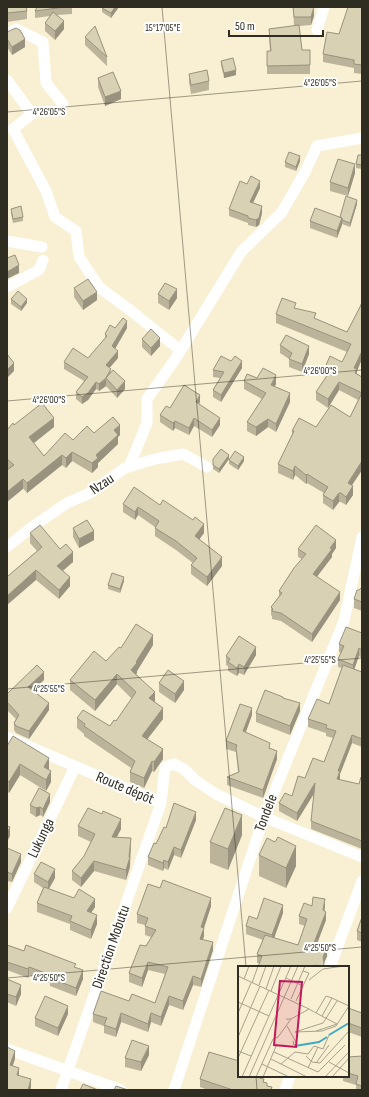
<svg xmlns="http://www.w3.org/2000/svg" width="369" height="1097" font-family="'Sofia Sans Condensed',sans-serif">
	<rect width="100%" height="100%" fill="#f9f0d3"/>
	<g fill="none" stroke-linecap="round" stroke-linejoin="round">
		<!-- street -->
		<path stroke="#fff" stroke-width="11" d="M317 30 324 7
			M7 34 16 29 43 42 46 83 63 104
			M7 80 32 114 13 129 46 191 55 217 76 231 79 257 100 288 130 310 180 350
			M7 241 42 247
			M7 287 39 270 43 260
			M129 467 147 423V399L176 358 241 252 282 212 305 172 317 146 362 138
			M7 547 32 527 67 503 90 493 125 468 155 459 183 454 207 467
			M7 737 161 803 165 767 174 764 184 769 195 780 216 794 264 817 362 857
			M7 908 75 767
			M330 967 362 881
			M7 1049 121 1090
			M61 1090 161 803
			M174 1090 264 817 344 621 362 537
			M285 1090 290 1076"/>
	</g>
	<!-- wall -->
	<path fill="#bbb49b" d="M7 7 27 11V19L7 22Z
		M37 7H72V14L58 15 64 29 55 40 45 31V23L50 16 35 18V11Z
		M119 7 111 18 102 12V8Z
		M293 7 314 16 311 25 299 26 302 50H310V74H267V51H270L269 37V29L294 26Z
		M362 7V74L354 73V68L323 62V54L339 34Z
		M7 32 25 47 12 55 7 47Z
		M85 37 107 57V66L85 45Z
		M221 61 236 75 224 78 221 65Z
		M189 74 209 81V90L191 94 189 82Z
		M98 78 121 99 105 106 98 87Z
		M362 155V169L356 168V164Z
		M300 161 296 171 285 167V162Z
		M355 173 348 196 330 191V182Z
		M247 184 260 188 253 203 262 213 259 225 256 227 248 225V223L229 216V209Z
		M357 204 350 227 342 224 337 238 310 228V221L340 217Z
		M11 209 23 217V221L13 223 11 213Z
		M74 288 97 300 83 310 74 297Z
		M158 294 177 298 169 310 158 303Z
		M11 299 27 303 21 311 11 304Z
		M362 302V359L357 371V374L362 377V470L352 485 353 495 346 505 341 502H339L333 510 323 503V495L324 493 307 483 306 484 295 475 293 480 278 473V464L292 435V431L316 427 350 417 358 400 339 390 328 408 316 400V392L328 374 326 373V365L342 362 347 352 276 323V314L296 309 316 319 347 332 360 307Z
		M115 328H127L115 349 118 358 109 368 111 372 125 389 117 398 106 386 99 391 96 389 88 400 82 404 76 399V392L84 381 64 369V362L88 358 105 339V334Z
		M142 339 160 346 151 356 142 347Z
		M280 345 309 354 302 372 289 367V359L280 353Z
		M242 368 221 402 213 397V390L220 378 213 377V370Z
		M257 378 276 384 274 387 290 402 276 432 268 427 256 436 247 431V422L262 399 244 389V381Z
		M200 402 199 404 220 425 212 437 194 426 189 435 175 428 173 431 160 422V415L170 408Z
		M14 425 54 427 33 443 44 456 73 440 94 433 120 435 118 437V444L98 463V467L92 473 72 461 66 468 62 465 27 493 7 469V430Z
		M213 459H229L219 473 213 469Z
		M229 460 244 461 238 470 229 464Z
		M123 504 160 505 204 533 199 539 222 566 207 586 191 574V565L193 563 176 550 155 536V527L138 515 135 520 123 512Z
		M73 528 94 540 79 548 73 537Z
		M30 533 60 549 73 562 63 571 70 586 59 599 36 580 8 576 37 551 30 543Z
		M336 548 332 554V557L317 576 340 600 312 642 281 621 272 619V616L271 615V607L279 596V591L302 559 298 557V549Z
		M124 581 120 593 108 589V585Z
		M362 587V611L354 608V599L359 590Z
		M362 633V658L359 656 354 669 362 672V747L352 743 340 774V780L359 784 362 777V849L311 829V821L314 793 297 821 279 811V803L292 796 305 778 324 762 333 738 326 736V733L308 727V719L329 704 342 668 338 667V659L341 653 339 652V644Z
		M153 645 137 671V673L136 674 155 702 163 719 147 739 163 759 154 772 152 771 144 788 130 782V772L131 768 84 736V734L77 728V718L110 726 116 721 132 699 117 684 95 711 70 690V680L106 661 121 648Z
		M256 655 244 675 239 673 237 676 228 671V666L226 665V656Z
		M44 680 33 690 49 710 29 739 16 733 14 730V723L16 719 7 710V694Z
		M159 683 184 690 175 703 159 692Z
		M283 698 300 711 290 735 256 722V713Z
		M252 715 246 732 270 748 277 759 263 798 227 785V777L238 772 236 752 226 749V741Z
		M7 746 49 769V770L51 782 46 791 20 775 9 793 7 791Z
		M50 802 43 817 40 815 36 817 30 813V805Z
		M196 820 181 858 174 855 168 870 164 868 163 871 148 865V857L166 828Z
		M78 826 121 829 117 837 131 848 130 857V867L126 880 94 871 81 887 72 880V871L84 856 91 842 78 836Z
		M242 835 228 870 210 863V842Z
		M7 848 21 862 12 882 7 881Z
		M259 855 296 866 286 888 259 876Z
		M34 874 55 878 49 889 95 907 91 913 97 924 91 939 70 930V924L37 912V903L43 888 34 882Z
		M211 906 204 928V936L203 940 213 950 201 987 193 985 183 1010 169 1005 161 1026 151 1022 148 1032 121 1022 116 1037 104 1033V1026L93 1022V1014L129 1001 155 1003 165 974 148 970 142 987 129 982V973L151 937 145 935V925L137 923V914Z
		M312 906 325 907 324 911 326 920 317 944 327 956 324 963V967H258L259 963H257V954L263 940 246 934V926L257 919 283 913 274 938 298 945 305 926 299 924V916Z
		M362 917V942L357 940V931Z
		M7 945 76 968 83 979 76 996 50 986V983L29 975 28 978 7 970Z
		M7 979 21 994 16 1006 7 1002Z
		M239 987V1001L237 1000V992Z
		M348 1008 362 1013V1037L348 1032Z
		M68 1014 58 1036 35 1026V1018Z
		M149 1055 141 1071 125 1067V1058Z
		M362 1056V1090H356V1085L343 1081V1076H348V1057Z
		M239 1076 264 1082 272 1090H208L200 1087V1079Z"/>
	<!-- shaded-wall -->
	<path fill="#98927e" d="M115 7H119L111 18V13Z
		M314 7V16L311 25V17Z
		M64 21V29L55 40V31Z
		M25 39V47L12 55V47Z
		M236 70V75L224 78V73Z
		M121 91V99L105 106V97Z
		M300 156V161L296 171V167Z
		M355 164V173L348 196V188Z
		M260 181V188L250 209V202Z
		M357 200V204L350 227V223Z
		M262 206V213L259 225 256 227V220Z
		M342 218V225L337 238V231Z
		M19 265V273L7 279V272Z
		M177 289V298L169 310V301Z
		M97 292V300L83 310V301Z
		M27 299V303L21 311V307Z
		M127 321V328L112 354V346Z
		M160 338V346L151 356V348Z
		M309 346V354L302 372V364Z
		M118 351V358L106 372V365Z
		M362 351V359L357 371V378L355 382 354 368Z
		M242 361V368L221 402V395Z
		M14 363V371L7 378V370Z
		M276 375V384L271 393V385Z
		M106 379V386L99 391V384Z
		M125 381V389L117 398V390Z
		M96 382V389L88 400 82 404V397Z
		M339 382V390L328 408V399Z
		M290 393V402L276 432V424Z
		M200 395V402L196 409V402Z
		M54 418V427L29 447V437Z
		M194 418V426L189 435V428Z
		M220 418V425L212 437V430Z
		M268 419V427L256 436V427Z
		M175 421V428L173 431V423Z
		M120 425V435L118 437V444L98 463V467L92 473V463L96 455 114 430Z
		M72 452V461L66 468V458Z
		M62 455V465L27 493V483Z
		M229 455V459L219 473V469Z
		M244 457V461L238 470V466Z
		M362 461V470L348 491V483Z
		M295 466V475L293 480V471Z
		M307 474V483L306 484V475Z
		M23 479V489L7 502V492Z
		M353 486V495L346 505V497Z
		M339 493V502L333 510V501Z
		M138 507V515L135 520V512Z
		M204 524V533L195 545V536Z
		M94 531V540L79 548V539Z
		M336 540V548L332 554V557L313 582V574L330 548Z
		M73 552V562L57 575V566Z
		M222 557V566L207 586V577Z
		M36 570V580L7 605V596Z
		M70 577V586L59 599V590Z
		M124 577V581L120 593V589Z
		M340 592V600L312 642V634Z
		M153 635V645L137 671V673L131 680V670Z
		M256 647V655L244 675V667Z
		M359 648V656L353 673V665Z
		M239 664V673L237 676V668Z
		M44 672V680L28 695V687Z
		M117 674V684L95 711V700Z
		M184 681V690L175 703V694Z
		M155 692V702L149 708V698Z
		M49 703V710L29 739V731Z
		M300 703V711L290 735V726Z
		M163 708V719L142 746V736Z
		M252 708V715L243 739V731Z
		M352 735V743L340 774V779L337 787V779L338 771Z
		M163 749V759L154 772V762Z
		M277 751V759L263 798V790Z
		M49 758V769L44 778V767Z
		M152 761V771L144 788V778Z
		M20 764V775L9 793V782Z
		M51 771V782L46 791V780Z
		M315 783V792L297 821V813Z
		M50 794V802L43 817V809Z
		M40 807V815L36 817V808Z
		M196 812V820L181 858V850Z
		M242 815V835L228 870V849Z
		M121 819V829L112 846V837Z
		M10 827V836L7 842V834Z
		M131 838 130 867 126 880V870L129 857Z
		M296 846V866L286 888V868Z
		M174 847V855L168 870V862Z
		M21 854V862L12 882V874Z
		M164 860V868L163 871V863Z
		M94 861V871L81 887V878Z
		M55 869V878L48 890V882Z
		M211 898V906L203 931 204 928V936L200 947V939L201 927Z
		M95 899V907L87 919V911Z
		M325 899V907L323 919V910Z
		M283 905V913L272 944V935Z
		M326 912V920L314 951V943Z
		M97 915V924L91 939V930Z
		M213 942V950L201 987V979Z
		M327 948V956L323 965V957Z
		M148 962V970L142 987V978Z
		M29 967V975L28 978V969Z
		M83 970V979L76 996V988Z
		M193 976V985L183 1010V1001Z
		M21 985V994L16 1006V997Z
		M169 996V1005L161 1026V1017Z
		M68 1006V1014L58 1036V1028Z
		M121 1013V1022L116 1037V1029Z
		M151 1013V1022L148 1032V1024Z
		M149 1046V1055L141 1071V1062Z
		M15 1051V1059L10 1074V1065Z
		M19 1068V1077L17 1075Z
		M31 1079V1088L30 1090H28Z"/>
	<!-- building -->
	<path fill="#d9d1b4" stroke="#98927e" d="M7 7H26L27 11 7 13Z
		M37 7H65L35 11Z
		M103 7H115L111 13 102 8Z
		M293 7H314L311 17H294Z
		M348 7H362V65L354 64V60L323 54 327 32 339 34Z
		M53 12 64 21 55 31 45 23Z
		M299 25 302 50H310V65L267 66V51H271L269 29Z
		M95 26 107 57 85 37Z
		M16 28 20 30 25 39 12 47 7 39V32Z
		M233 58 236 70 224 73 221 61Z
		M207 70 209 81 191 85 189 74Z
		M113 72 121 91 105 97 98 78Z
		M289 152 300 156 296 167 285 162Z
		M358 155H362V165L356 164Z
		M338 159 355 164 348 188 330 182Z
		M251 176 260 181 250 202 262 206 259 218 256 220 248 218V216L229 209 240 181 247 184Z
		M346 196 357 200 350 223 342 220V218L340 217Z
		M21 206 23 217 13 219 11 209Z
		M315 208 342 218 337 231 310 221Z
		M15 255 19 265 7 272V258Z
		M88 279 97 292 83 301 74 288Z
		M165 283 177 289 169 301 158 294Z
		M18 291 27 299 21 307 11 299Z
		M282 298 296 303 294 308 316 313 314 318 347 332 360 307 362 302V351L354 368 357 369 355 373 362 377V461L348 483 353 486 346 497 341 493H339L333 501 323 495 328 487 307 474 306 475 295 466 293 471 278 464 294 431H292L299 418 316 427 331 405 350 417 362 393 339 382 328 399 316 392 332 368 326 365 330 356 342 362 351 344 276 314Z
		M123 318 127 321 112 346 118 351 106 365 111 369 107 376 106 378 99 384 96 382 88 393 82 397 76 392 88 377 64 362 73 348 88 358 107 336 105 334 110 325 115 328Z
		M151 329 160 338 151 348 142 339Z
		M286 335 309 346 302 364 289 359 292 353 280 345Z
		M7 354 14 363 7 370Z
		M221 356 231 361 235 356 242 361 221 395 213 390 224 372 213 370Z
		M263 368 276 375 271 385 290 393 276 424 268 419 256 427 247 422 266 393 244 381 247 374 257 378Z
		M113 370 125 381 117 390 106 378Z
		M184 385 200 395 196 402 220 418 212 430 194 418 189 428 175 421 173 423 160 415 166 406 170 408Z
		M42 403 54 418 29 437 44 456 65 433 73 440 87 426 94 433 113 417 120 425 114 430 118 435 96 455 98 458 92 463 72 452 66 458 62 455 27 483 23 479 7 492V470L14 465 7 459V430L13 423 14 425Z
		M221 449 229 455 219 469 213 465V459Z
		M235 451 244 457 238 466 229 460Z
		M134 487 160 505 163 500 193 520 195 517 204 524 195 536 222 557 207 577 191 565 197 558 176 541 155 528 159 521 138 507 135 512 123 504Z
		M87 520 94 531 79 539 73 528Z
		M40 525 60 549 66 544 73 552 57 566 70 577 59 590 36 570 7 596V575L8 576 42 547 30 533Z
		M316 525 336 540 330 548 332 549 313 574 340 592 312 634 281 613 272 611 273 609 271 607 282 593 279 591 294 568 306 554 298 549Z
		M112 573 124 577 120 589 108 585Z
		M362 587V602L354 599 357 590H359Z
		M136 624 153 635 136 662 137 663 131 670 155 692 149 698 163 708 142 736 163 749 154 762 152 761 144 778 130 772 135 761 84 726 85 724 77 718 83 710 110 726 114 720 116 721 136 692 117 674 95 700 70 680 94 651 106 661 119 647 121 648Z
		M346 627 362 633V650L359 648 353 665 338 659 344 646 339 644Z
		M239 636 256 647 244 667 239 664 237 668 228 662 230 659 226 656Z
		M37 665 44 672 28 687 49 703 29 731 16 726 14 723 19 715 7 702V694Z
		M343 665 362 672V739L352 735 338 771H340L337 779 359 784 361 777H362V841L311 821 315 783 297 813 279 803 285 793 292 796 298 776 305 778 313 758 324 762 336 731 326 728 327 725 308 719 317 699 329 704Z
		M168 670 184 681 175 694 159 683Z
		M265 690 283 697V698L300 703 290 726 256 713Z
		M240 704 252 708 243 731 270 743 269 748 277 751 263 790 227 777 239 772 236 748 237 745 226 741Z
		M13 736 49 758 44 767 51 771 46 780 20 764 9 782 7 780V746Z
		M39 788 50 794 43 809 40 807 36 808 30 805Z
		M174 803 196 812 181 850 174 847 168 862 164 860 163 863 148 857 154 843 156 844 164 827 166 828Z
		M88 808 102 814 103 811 121 819 112 837 131 838 129 857H130L126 870 94 861 81 878 72 871 84 856 95 834 78 826Z
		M225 808 242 815 228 849 210 842Z
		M7 826 10 827 7 834Z
		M278 837 296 846 286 868 259 855 267 838 275 842Z
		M7 848 21 854 12 874 7 872Z
		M41 862 55 869 48 882 34 874Z
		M163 880 211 898 201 927 204 928 200 939 213 942 201 979 193 976 183 1001 169 996 161 1017 151 1013 148 1024 121 1013 116 1029 104 1025 107 1018 93 1014 101 991 129 1001 132 994 155 1003 168 967 148 962 142 978 129 973 140 945 146 946 156 930 145 926 148 918 137 914 148 884 160 888Z
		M44 887 74 898 79 889 95 899 87 911 97 915 91 930 70 921 72 916 37 903Z
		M313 897 325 899 323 910 326 912 314 943 327 948 323 957 324 963 323 967 316 965 315 967H258L262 956 257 954 265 935 298 945 307 919 299 916 304 903 312 906Z
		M264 898 283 905 272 935 246 926 249 916 257 919Z
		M362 917V933L357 931Z
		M7 945 24 951 26 945 76 964 74 967 83 970 76 988 50 978 51 975 29 967 28 969 7 962Z
		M7 979 21 985 16 997 7 994Z
		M45 996 68 1006 58 1028 35 1018Z
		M348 1008 362 1013V1028L348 1023Z
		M132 1040 149 1046 141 1062 125 1058Z
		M7 1047 15 1051 10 1065 19 1068 17 1075 31 1079 28 1090H7Z
		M209 1052 239 1061 238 1073H239V1076H251L264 1079 263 1082 267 1083V1086L272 1087 271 1090H233L200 1079Z
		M362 1056V1086L356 1084 358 1076 348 1073V1057Z
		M83 1084 98 1090H80Z
		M116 1086 128 1090H114Z"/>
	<!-- ticks -->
	<path fill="none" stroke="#2f2c21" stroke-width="1" stroke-opacity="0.45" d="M162 7 246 967M7 112 362 81M7 401 362 370M7 689 362 658M7 978 362 947M256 1076 257 1090"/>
	<g text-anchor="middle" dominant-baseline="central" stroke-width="4" stroke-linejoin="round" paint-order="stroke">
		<!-- street labels -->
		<g font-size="15" fill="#2f2c21" stroke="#fff">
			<text transform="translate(102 484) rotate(-34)">Nzau</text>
			<text transform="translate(125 788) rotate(23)">Route dépôt</text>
			<text transform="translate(266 813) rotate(-69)">Tondele</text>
			<text transform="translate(41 838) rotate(-64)">Lukunga</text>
			<text transform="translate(111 947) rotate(-71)">Direction Mobutu</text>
		</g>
	</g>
	<!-- overview -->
	<g transform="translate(238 966)">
		<rect width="111" height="111" fill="#f9f0d3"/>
		<path fill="none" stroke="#3faac1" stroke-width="2" d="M91 69 111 57M57 80 81 76 89 71"/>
		<path fill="none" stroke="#a8a28c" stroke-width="1" d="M0 10 71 43M48 12 65 20 71 7 65 5M6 13 11 0M71 14 85 3 106 0M14 17 20 0M21 19 28 0M28 23 36 0M33 25 43 0M53 33 67 0M58 35 65 20M0 36 31 50M0 47 13 17M78 47 99 58M84 50 94 32 111 40M48 53H53L71 43 78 47 88 30 94 32M49 60 59 78 56 79 55 75M78 65 99 58M57 66 84 65 98 60 111 40M57 66 85 57 99 35M0 71 22 20M0 85 13 90M36 86 80 106 107 79M68 90 74 96 82 97 111 65M0 92 31 24M33 93 69 111M91 96 111 107M78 97 91 79M24 98 51 111M43 98 57 86 70 88 76 80 85 83 91 69M70 102 80 81M4 111 53 0M11 111 60 0M18 111 35 73 40 71 53 53M25 111 39 78M87 111 111 86M94 111 111 92"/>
		<path fill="#c2185b" fill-opacity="0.15" stroke="#c2185b" stroke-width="2" d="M42 15 64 16 58 81 36 79Z"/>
		<rect width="111" height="111" fill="none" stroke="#2f2c21" stroke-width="2"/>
	</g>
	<g font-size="10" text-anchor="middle" fill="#2f2c21" stroke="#fff" stroke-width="4" stroke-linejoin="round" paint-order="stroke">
		<text x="163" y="31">15°17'05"E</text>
		<text x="320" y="86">4°26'05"S</text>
		<text x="49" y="115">4°26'05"S</text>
		<text x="320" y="374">4°26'00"S</text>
		<text x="49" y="403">4°26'00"S</text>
		<text x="320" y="663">4°25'55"S</text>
		<text x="49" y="692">4°25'55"S</text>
		<text x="320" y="951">4°25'50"S</text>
		<text x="49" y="981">4°25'50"S</text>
	</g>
	<!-- border -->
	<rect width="369" height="1097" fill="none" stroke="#2f2c21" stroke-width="16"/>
	<!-- scale -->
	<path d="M229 30v6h94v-6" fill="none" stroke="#2f2c21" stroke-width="2"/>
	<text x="235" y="30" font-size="12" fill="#2f2c21" stroke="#ffffff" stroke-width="3" paint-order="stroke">50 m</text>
</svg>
